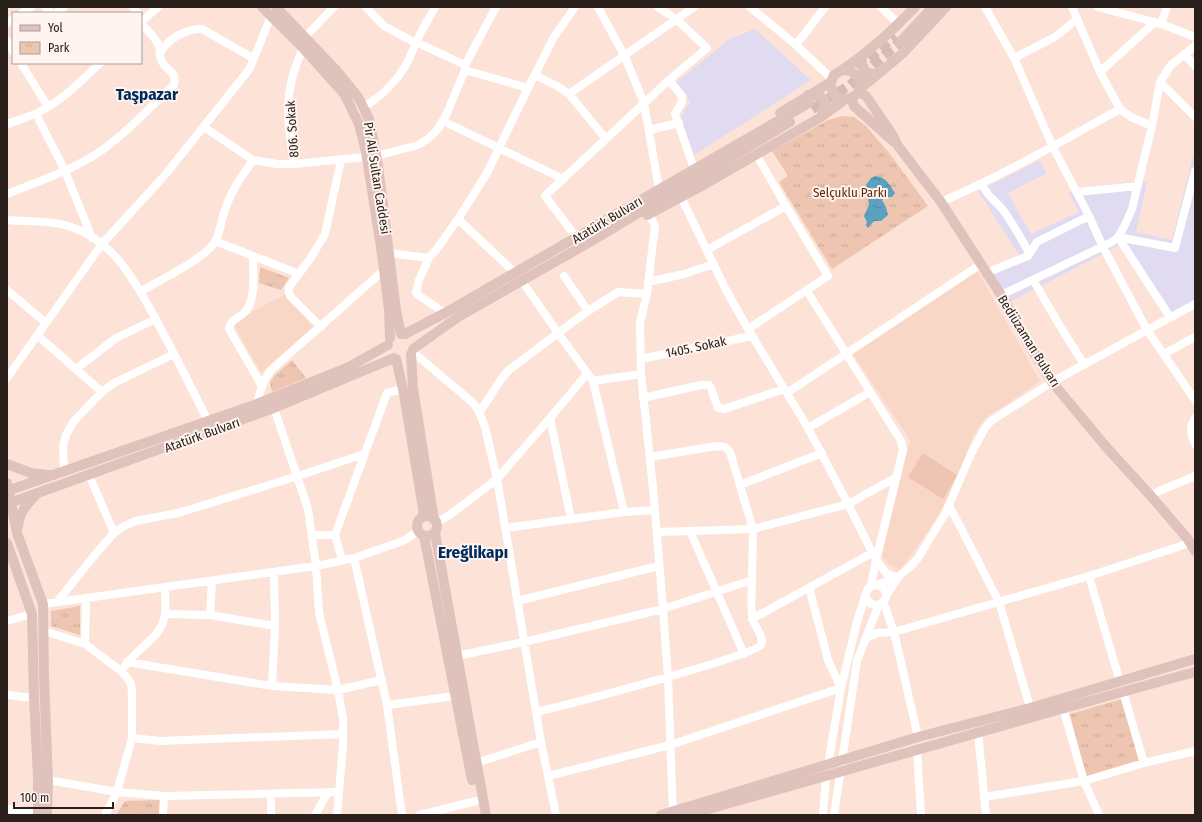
<svg xmlns="http://www.w3.org/2000/svg" width="1202" height="822" font-family="'Fira Sans Condensed',sans-serif">
	<defs>
		<pattern id="park-tufts" width="24" height="20" patternUnits="userSpaceOnUse"><rect width="24" height="20" fill="#eec5b1"/><path d="M3 7l-1-3M5 7V3M7 7l1-3M15 17l-1-3M17 17v-4M19 17l1-3" fill="none" stroke="#cca998"/></pattern>
		<pattern id="water-ripples" width="26" height="14" patternUnits="userSpaceOnUse"><rect width="26" height="14" fill="#5ca1c2"/><path d="M2 4q2-2 4 0t4 0M15 11q2-2 4 0t4 0" fill="none" stroke="#4c839d"/></pattern>
	</defs>
	<rect width="100%" height="100%" fill="#fde3d7"/>
	<!-- commercial -->
	<path fill="#e1dbf1" d="M755 29 811 80 694 155 681 117 690 102 686 95 676 83 729 39Z
		M1195 148V308L1170 321 1122 244 1006 304 986 273 1021 258 978 191 1040 160 1047 173 1008 193 1031 234 1079 212 1069 193 1076 188 1139 181 1147 183 1136 232 1172 240Z"/>
	<!-- built -->
	<path fill="#f9d7c7" d="M976 269 1040 381 1007 404 989 415 979 426 973 436 959 474 947 500 928 531 900 570 889 564 882 556 910 440 851 351Z
		M286 294 313 327 261 373 234 325 253 311Z"/>
	<!-- park -->
	<path fill="url(#park-tufts)" d="M843 116 854 117 866 126 890 154 928 206 832 269 779 182 788 176 772 151 828 120Z
		M260 267 289 278 281 290 259 283Z
		M292 360 306 378 272 392 270 382 274 376Z
		M80 606V635L51 626V611Z
		M1122 699 1139 762 1086 777 1070 714Z
		M161 800V815H116L125 801Z"/>
	<!-- garden -->
	<path fill="#eec5b1" d="M923 453 957 475 943 499 908 477Z"/>
	<!-- water -->
	<path fill="url(#water-ripples)" d="M875 176C886 177 889 184 895 193L892 197H886L882 200 886 207 888 215 881 221H874L868 228 866 225 867 222 864 216 869 205 866 185 871 178Z"/>
	<g fill="none" stroke-linecap="round" stroke-linejoin="round">
		<!-- major-tunnel -->
		<path stroke="#d3bcb1" stroke-width="10" stroke-dasharray="10 5" stroke-linecap="butt" d="M858 69 895 35
			M812 109 850 85 900 42"/>
		<!-- minor -->
		<path stroke="#fff" stroke-width="8" d="M45 7 51 13
			M133 7 138 13
			M366 7 384 26 416 43
			M598 7 625 57 644 103 658 183
			M750 7 796 45 832 79
			M881 7 899 24
			M985 7 1014 58 1053 147 1089 216
			M1072 7 1100 72 1120 109 1131 117 1152 126
			M1098 7 1161 24 1195 37
			M22 13 31 7
			M56 13 64 7
			M141 22 158 7
			M7 23 13 19
			M1161 24 1167 7
			M305 37 334 7
			M7 41 13 51
			M416 42 465 65
			M796 45 825 7
			M160 53C162 50 164 47 166 45 173 36 191 28 202 29L253 58
			M1184 54 1195 66
			M1014 58 1055 37 1077 19
			M21 63 48 107
			M465 70 528 88
			M1100 72 1155 22
			M535 75 557 86 569 94 606 139
			M669 80 682 96V102L675 114 692 163
			M1160 82 1195 117
			M569 94 694 7
			M358 109C376 102 394 84 404 68 409 61 412 51 416 43 421 30 429 19 435 7
			M36 114 65 171 92 238
			M443 121 563 179 669 80 707 48 677 20 658 7
			M7 124C17 120 27 118 37 113 61 102 81 81 100 63
			M204 127 253 160 277 164H294L376 156 418 145 429 138 438 129 447 113 465 70V65L496 7
			M649 130 679 123
			M294 164C290 138 285 110 291 84 293 71 298 60 303 48
			M563 179 545 196 577 238
			M982 184C988 198 995 200 1003 210 1013 224 1021 238 1029 253
			M1077 192 1138 186
			M7 194C39 181 73 170 101 151 128 132 150 107 174 85 178 70 164 71 161 59 159 55 160 50 159 46 156 38 147 30 141 23
			M681 197 726 290 748 329 808 428 848 504 876 560 887 574 898 577
			M941 202C1003 175 1061 142 1120 109
			M648 214 655 225 647 294 640 323 641 374 654 498 663 609 668 677 673 815
			M458 219 515 273
			M7 220C27 222 48 220 68 226 117 240 140 290 162 331 178 361 193 391 208 421
			M1118 237 1175 248 1195 171
			M1118 237 1170 317
			M215 241 299 274
			M707 250 786 206 756 154
			M389 253 429 258 436 250 458 219 487 173 528 88 554 37 575 7
			M253 256C253 271 256 299 246 311 240 318 230 319 229 329L262 386
			M429 258 419 280 416 292 418 295 445 313
			M986 273 1028 256 1037 242 1089 216 1103 247 1147 330 1195 400
			M564 276 588 311 618 292 647 294
			M1033 280 1063 331 1084 364
			M522 281 558 333 588 311
			M648 282 684 274 714 264
			M7 290 46 323
			M141 291C159 281 205 258 215 242 220 233 221 220 225 210 231 191 242 176 253 160
			M807 291 901 441 903 450 876 560 871 586
			M1001 295 1112 242 1118 237 1124 227 1132 209 1152 126 1160 82 1171 65 1195 46
			M321 327 291 297 289 293V287L310 259 325 234 341 160
			M748 329 828 276 786 206
			M37 335 102 392
			M413 352 472 402 478 409 485 427 497 479 541 742 556 815
			M1164 354 1195 337
			M641 359 752 336
			M76 369 116 338 156 319
			M7 378 102 244 165 175 244 76 250 68 273 11
			M593 381 641 374
			M787 393 981 264
			M643 398 701 385H709L711 388 718 408 724 409 784 389
			M257 404C260 391 263 380 271 370L384 270
			M274 408 308 509 316 566 319 613 338 690 343 719V747L337 815
			M479 413 502 378 509 370 558 333 593 381 624 512
			M1195 418C1189 428 1191 434 1195 444
			M808 428 870 392
			M64 471 63 446 66 435 74 421 102 392 114 383 174 354
			M89 475 114 533
			M740 485 822 453
			M1150 495 1195 476
			M949 505 999 602 1032 714
			M571 519 550 418 587 374
			M436 523 451 514 497 479 550 418
			M505 528 624 512 655 510
			M690 531 744 654
			M657 532 753 529 848 504 897 477
			M312 535H335
			M354 558 387 705 402 815
			M342 560 335 535 387 393 403 389
			M1089 576 1120 682
			M877 585 898 577
			M866 595a10 10 0 1 1 20 0a10 10 0 1 1-20 0Z
			M886 596 898 577 910 567 918 558 945 514 971 454 985 428 991 421 1052 382 1195 304
			M517 601 659 566
			M883 601 894 632 918 737
			M57 602 98 551 114 533 124 526 136 521 178 513 298 476 364 454
			M43 604 316 566 354 558 403 541 418 531
			M165 614 210 615 275 626
			M210 615 212 581
			M752 619 872 553
			M7 621 32 614
			M44 631 85 644 121 671 128 679 131 684 132 693V738L117 792 105 815
			M866 638 877 633 894 632 1089 576 1190 543
			M85 644 86 599
			M452 657 524 642 663 609 752 580 753 529 730 452 725 447 717 446 650 457
			M127 662 272 686 338 690 382 680
			M125 666C137 647 163 638 165 613 166 605 165 596 165 588
			M272 686 275 626 274 572
			M1123 692 1144 763
			M7 695 34 698
			M387 705 455 696
			M1063 708 1084 781 1099 815
			M536 712C562 706 755 656 761 645 765 638 755 627 753 620 750 611 752 591 752 580
			M978 733 986 815
			M132 738 160 741 343 734
			M917 750 921 815
			M476 763 541 742
			M548 776 670 745 841 688 828 660 809 587
			M48 780 117 792 164 796 339 792
			M271 794V815
			M984 797 1084 781 1144 763 1195 751
			M7 809 38 813
			M163 815 164 796
			M315 815 328 792
			M420 815 476 801
			M823 815 826 777 841 688 857 622 866 593
			M834 815 857 661 879 604"/>
		<!-- major -->
		<path stroke="#e0c2bd" stroke-width="10" d="M262 7 303 48 345 95 359 124 366 152 382 254 389 310 390 338
			M276 7 336 70 358 97 369 119 378 165 396 310 401 334
			M900 42 933 7
			M862 57C861 70 865 74 878 74
			M842 70C869 52 893 30 915 7
			M860 89 902 54 946 7
			M858 92 866 96 892 134 898 146 941 202 1001 295 1022 333 1052 382 1107 448 1150 495 1187 538 1195 551
			M808 95C826 94 828 102 821 117
			M851 98 854 106 894 142
			M780 113 831 82 834 75 842 70C848 70 853 71 857 76 873 96 830 113 831 82
			M647 215 707 183 821 117 846 99
			M405 334 445 313 809 103
			M413 349 458 317 590 242 790 122
			M411 354 413 388 434 520
			M396 359 403 389 423 508V517
			M7 464 31 473 49 475
			M7 483 17 533 43 604 44 678 48 780 47 815
			M7 491 257 404 347 368 388 345
			M7 504 274 408 394 358
			M417 526a10 10 0 1 1 20 0a10 10 0 1 1-20 0Z
			M18 527C19 513 26 505 36 495
			M435 533 486 815
			M424 536 472 780
			M7 543 32 614 34 698 38 778V815
			M661 815 918 737 1030 708 1195 659
			M687 815C856 768 1025 718 1195 672"/>
	</g>
	<g text-anchor="middle" dominant-baseline="central" stroke-width="4" stroke-linejoin="round" paint-order="stroke">
		<!-- street labels -->
		<g font-size="13" fill="#29201b" stroke="#fff4ef">
			<text transform="translate(292 129) rotate(-94)">806. Sokak</text>
			<text transform="translate(377 178) rotate(81)">Pir Ali Sultan Caddesi</text>
			<text transform="translate(607 220) rotate(-31)">Atatürk Bulvarı</text>
			<text transform="translate(1029 341) rotate(58)">Bediüzaman Bulvarı</text>
			<text transform="translate(696 347) rotate(-12)">1405. Sokak</text>
			<text transform="translate(202 435) rotate(-20)">Atatürk Bulvarı</text>
		</g>
		<!-- park labels -->
		<g font-size="13" fill="#622a08" stroke="#fff4ef">
			<text x="850" y="192">Selçuklu Parkı</text>
		</g>
		<!-- district labels -->
		<g font-size="17" font-weight="bold" fill="#002b5d" stroke="#fff4ef">
			<text x="147" y="94">Taşpazar</text>
			<text x="473" y="552">Ereğlikapı</text>
		</g>
	</g>
	<!-- border -->
	<rect width="1202" height="822" fill="none" stroke="#29201b" stroke-width="16"/>
	<!-- legend -->
	<rect x="12" y="12" width="130" height="52" fill="#fff4ef" stroke="#a99f9a"/>
	<rect x="20" y="25" width="20" height="6" fill="#e0c2bd" stroke="#a99f9a"/>
	<text x="48" y="32" font-size="12" fill="#29201b">Yol</text>
	<rect x="20" y="42" width="20" height="12" fill="url(#park-tufts)" stroke="#a99f9a"/>
	<text x="48" y="52" font-size="12" fill="#29201b">Park</text>
	<!-- scale -->
	<path d="M14 802v6h99v-6" fill="none" stroke="#29201b" stroke-width="2"/>
	<text x="20" y="802" font-size="12" fill="#29201b" stroke="#fff4ef" stroke-width="3" paint-order="stroke">100 m</text>
</svg>
